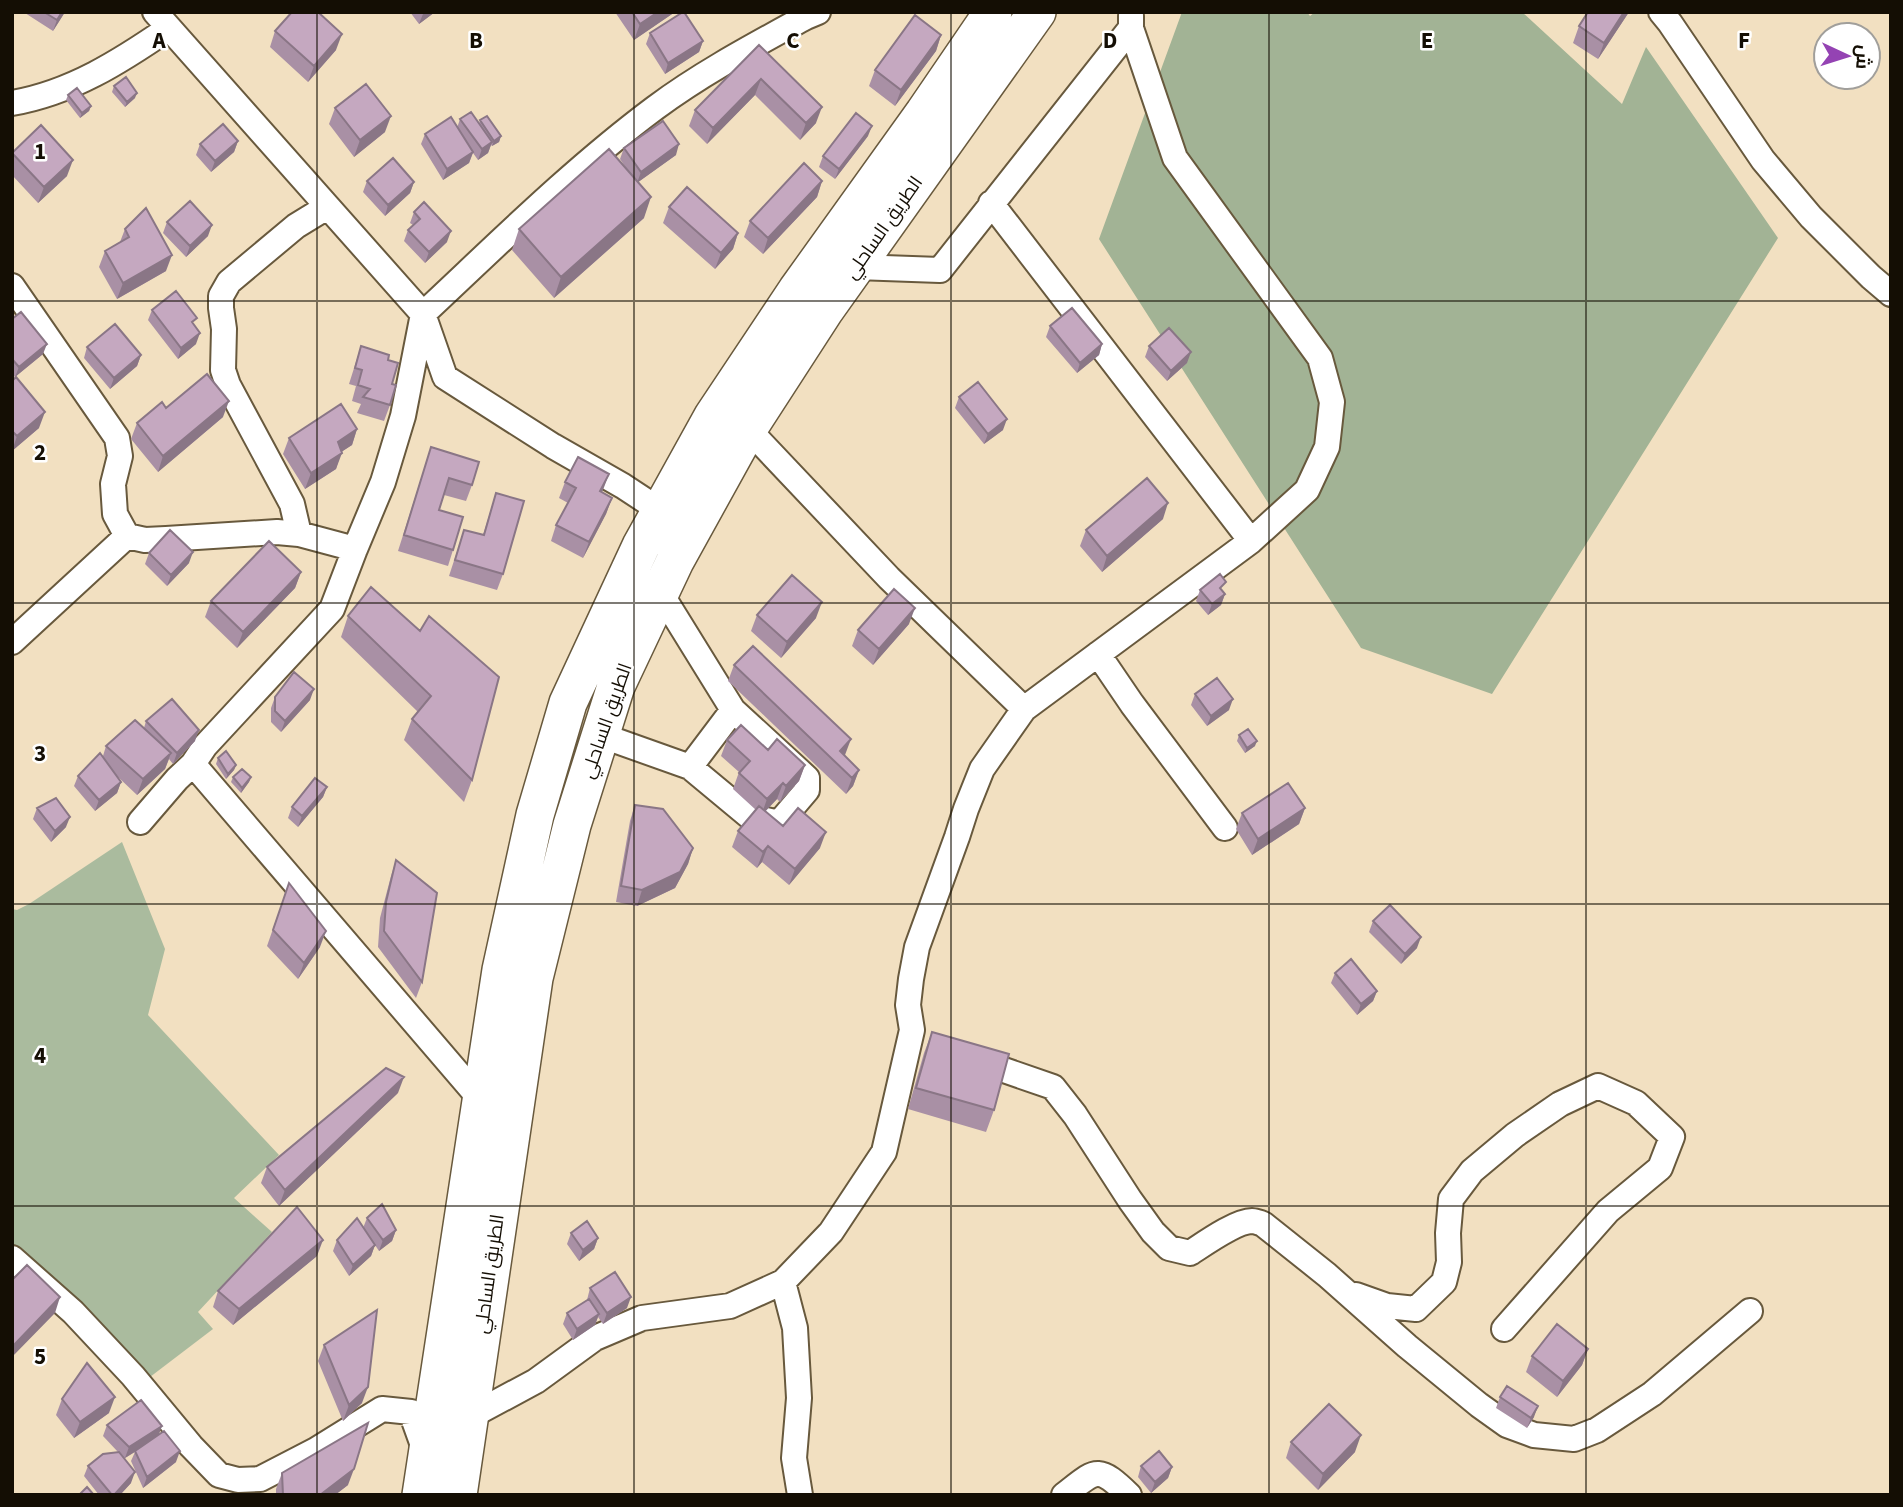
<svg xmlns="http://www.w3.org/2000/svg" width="1903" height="1507" font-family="'Source Sans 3',Cairo,sans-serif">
	<rect width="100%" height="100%" fill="#f2e0c1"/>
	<!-- green -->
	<path fill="#aabb9e" d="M122 842 165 949 148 1015 279 1155 234 1198 272 1232 198 1312 213 1329 150 1377 12 1260V909L17 910 29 904Z"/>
	<!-- forest -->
	<path fill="#a2b395" d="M1182 12H1307L1310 16 1315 12H1522L1622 104 1646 47 1778 238 1492 694 1361 648 1099 239Z"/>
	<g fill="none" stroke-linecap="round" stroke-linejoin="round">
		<defs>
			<path id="minor" d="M155 12 423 314C498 244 572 170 655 108 702 73 755 45 806 17L818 12
				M1661 12 1670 23 1763 160 1811 217 1871 277 1891 294
				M12 103C71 93 121 61 169 28
				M991 203 1251 541
				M856 267 940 270 1131 28V16
				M12 286 117 438 120 456 113 484 115 514 127 536 145 540 166 539 277 532 299 534 355 549 332 609 205 746 193 764
				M748 429 889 578 1024 709
				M299 534 292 504 228 385 223 370 224 329 221 308V296L229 282 296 226 327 207
				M355 549 383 482 403 416 423 314 445 377 553 446 623 486 661 511
				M12 642 127 536
				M1098 654 1132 704 1225 828
				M600 735 690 767 733 710 660 592
				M690 767 749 816 779 823 807 790V778L733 710
				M140 822 177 779 193 764 481 1100
				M975 1060 1053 1087 1075 1115 1130 1200 1153 1232 1169 1248 1190 1253C1204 1244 1236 1221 1252 1221 1253 1221 1262 1223 1263 1224L1327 1275 1407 1346 1479 1405 1507 1425 1534 1435 1574 1439 1597 1430 1652 1394 1750 1311
				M12 1258 73 1312 133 1376 191 1446 219 1475 238 1480 260 1479 316 1450 382 1409 411 1412 425 1451
				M783 1282 795 1328 799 1398 794 1458 800 1495
				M1356 1295 1387 1306 1416 1309 1444 1282 1449 1262 1448 1233 1451 1199 1472 1171 1515 1135 1560 1104 1598 1086 1636 1103 1672 1137 1660 1168 1608 1211 1504 1329
				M469 1417 536 1381 595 1338 642 1318 730 1306 783 1282 831 1232 884 1152 912 1030 908 1005 911 979 917 947 957 837 966 809 982 769 1024 709 1251 541 1307 490 1327 447 1332 402 1320 358 1175 158 1131 28
				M1064 1495C1096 1470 1097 1464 1129 1495"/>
			<path id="highway" d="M421 1495 501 970 535 815 568 703 641 546 713 416 797 290 924 113 993 12
				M458 1495 534 978 572 825 616 686 675 561 748 429 825 310 1037 12"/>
		</defs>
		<!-- minor casing -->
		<use href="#minor" stroke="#68593d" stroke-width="28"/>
		<!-- highway casing -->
		<use href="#highway" stroke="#68593d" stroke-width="40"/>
		<!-- minor -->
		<use href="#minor" stroke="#fff" stroke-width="24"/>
		<!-- highway -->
		<use href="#highway" stroke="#fff" stroke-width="37"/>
	</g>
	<!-- wall -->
	<path fill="#a990a5" d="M25 12H65L53 31 25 13Z
		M410 12H435L419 24Z
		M615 12H675L634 40Z
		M1629 12 1598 59 1573 43 1579 26Z
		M275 31 336 50 308 82 270 47Z
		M650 33 703 41 699 52 665 74 646 44Z
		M941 35 936 51 895 106 869 86 875 70Z
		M759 45 816 123 800 140 755 95 707 144 689 126 695 110Z
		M114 86 135 98 125 107 112 92Z
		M68 95 91 106 89 111 80 118 66 100Z
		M335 108 385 132 354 157 329 124Z
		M460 119 479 124 480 120 501 136 499 142 492 146 491 145 488 153 478 160 473 153 469 163 443 180 421 144 425 134 457 128Z
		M868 136 835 179 819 167 823 156Z
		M238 141 234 152 211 172 196 155 200 144Z
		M624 148 676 155 638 182 644 218 554 298 512 250 519 229 628 171 620 159Z
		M12 152 67 176 38 203 12 175Z
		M367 181 414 182 410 193 385 216 363 192Z
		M822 181 817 197 763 254 744 237 750 221Z
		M669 207 738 233 733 249 715 269 663 223Z
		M414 212 447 242 425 263 404 241 408 230 413 225 410 223Z
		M167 222 208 236 186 257 163 233Z
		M125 229 166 271 117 299 99 267 105 251 120 242Z
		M152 310 194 325 196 344 178 359 148 320Z
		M12 319 43 354 15 377 12 374Z
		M1050 326 1102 344 1099 355 1077 373 1046 337Z
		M361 346 388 360 392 384 390 405 384 421 357 413 361 404 352 401 356 386 349 384Z
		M1149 346 1187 363 1167 381 1145 357Z
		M87 347 141 355 137 366 110 389 84 358Z
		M12 381 39 428 12 451Z
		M959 397 1003 430 984 444 955 408Z
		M223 417 158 472 131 439 137 423Z
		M357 429 352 445 341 452 336 469 305 489 283 454 289 438Z
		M431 447 472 485 466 501 444 495 439 510 453 550 448 566 398 551Z
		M565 482 602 492 612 498 606 514 583 558 551 541 556 525 568 503 559 498Z
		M496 493 503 574 497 590 449 576 464 530 483 535Z
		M1163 519 1102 572 1080 546 1086 530Z
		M149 553 189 563 167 586 145 564Z
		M301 572 295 588 237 648 205 617 211 601Z
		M1200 590 1223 592 1225 594 1221 605 1208 615 1196 601Z
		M757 615 816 618 781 658 751 631Z
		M348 616 420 631 472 780 464 802 404 740 412 719 418 712 341 637Z
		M909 624 873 665 852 646 858 630Z
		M734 665 845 756 859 770 853 786 846 794 728 681Z
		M1195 694 1229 710 1207 726 1191 705Z
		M275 697 310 700 281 732 271 722V708Z
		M146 721 195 741 173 764 169 759 165 769 137 795 117 776 121 782 117 793 95 811 74 786 78 776 103 756 106 746 144 728Z
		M1239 735 1255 746 1245 753 1237 741Z
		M727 740 768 750 805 765 799 781 780 802 777 799 765 811 783 826 820 848 789 885 762 862 757 868 732 847 738 831 756 810 733 789 739 772 721 756Z
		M218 758 236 765 234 770 226 779 216 764Z
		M233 777H251L249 782 241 793 231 782Z
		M327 787 323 797 298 827 288 818 292 807Z
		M635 805 693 848 688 864 675 888 637 906 616 902 630 821Z
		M37 808 66 827 51 842 33 819Z
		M1305 808 1299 824 1252 855 1236 829 1242 813Z
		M396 860 422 982 416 998 378 947 380 918 391 876Z
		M289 883 320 947 298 979 267 946Z
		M1373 921 1417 948 1401 964 1369 932Z
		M1335 973 1377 991 1373 1001 1357 1015 1331 983Z
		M932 1032 994 1110 986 1132 908 1109 924 1053Z
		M398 1093 279 1206 261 1183 267 1167Z
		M367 1218 396 1230 392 1241 379 1251 375 1245 371 1256 349 1276 333 1251 337 1240 363 1228Z
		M571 1233 598 1238 594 1249 579 1261 567 1244Z
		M317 1256 233 1325 213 1307 218 1291Z
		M590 1288 627 1308 603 1324 598 1317 595 1325 573 1340 563 1324 567 1313 587 1300Z
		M324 1345 362 1403 343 1421 318 1361Z
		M1588 1349 1582 1365 1557 1397 1526 1372 1532 1356Z
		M1500 1397 1534 1417 1527 1428 1496 1408Z
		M62 1399 109 1413 74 1438 56 1415Z
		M107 1425 158 1435 176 1462 143 1488 131 1461 135 1452 125 1458 131 1483 120 1495H99L84 1476 88 1466 118 1452 103 1436Z
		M1291 1442 1355 1452 1318 1490 1286 1458Z
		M1141 1466 1172 1467 1168 1478 1151 1493 1138 1477Z
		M282 1473 348 1485 335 1495H276V1489Z"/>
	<!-- shaded-wall -->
	<path fill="#8a7686" d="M62 12H65L53 31 57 20Z
		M424 12H435L419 24 423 14Z
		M658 12H675L634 40 640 24Z
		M1624 12H1629L1598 59 1604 43Z
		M342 34 336 50 308 82 314 66Z
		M941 35 936 51 895 106 901 90Z
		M703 41 699 52 665 74 668 63Z
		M761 79 755 95 707 144 713 128Z
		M137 93 135 98 125 107 127 102Z
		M91 106 89 111 80 118 82 113Z
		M822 107 816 123 800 140 806 123Z
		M391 116 385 132 354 157 360 140Z
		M872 126 868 136 835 179 839 169Z
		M501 136 499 142 492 146 494 141Z
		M238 141 234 152 211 172 215 161Z
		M492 142 488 153 478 160 482 149Z
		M679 144 676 155 637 183 641 172Z
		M473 152 469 163 443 180 447 169Z
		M73 160 67 176 38 203 44 187Z
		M822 181 817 197 763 254 768 238Z
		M414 182 410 193 385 216 388 205Z
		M651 197 644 218 554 298 561 277Z
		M212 225 208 236 186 257 190 246Z
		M451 231 447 242 425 263 429 252Z
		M738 233 733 249 715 269 721 253Z
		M172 255 166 271 117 299 123 283Z
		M200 333 196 344 178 359 181 348Z
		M47 344 43 354 15 377 19 367Z
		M1102 344 1099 355 1077 373 1080 363Z
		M1191 352 1187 363 1167 381 1171 371Z
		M141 355 137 366 110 389 114 378Z
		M229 401 223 417 158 472 163 456Z
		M45 412 39 428 12 451 17 436Z
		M1007 419 1003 430 984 444 988 434Z
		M357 429 352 445 332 458 338 442Z
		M342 453 336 469 305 489 311 473Z
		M609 474 603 490 594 507 600 491Z
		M612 498 606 514 583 558 589 542Z
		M1168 503 1163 519 1102 572 1107 556Z
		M193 552 189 563 167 586 171 575Z
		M301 572 295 588 237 648 243 632Z
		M1225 594 1221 605 1208 615 1212 604Z
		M822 602 816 618 781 658 787 642Z
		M915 608 909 624 873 665 879 649Z
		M314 689 310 700 281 732 285 721Z
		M1233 699 1229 710 1207 726 1211 716Z
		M199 730 195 741 173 764 177 753Z
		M851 739 845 755 837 764 840 751Z
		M1257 741 1255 746 1245 753 1247 748Z
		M171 753 165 769 137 795 143 779Z
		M236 765 234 770 226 779 228 774Z
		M805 765 799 781 780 802 786 786Z
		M859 770 853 786 846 794 852 778Z
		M251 777 249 782 241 793 242 788Z
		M121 782 117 793 95 811 99 800Z
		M783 783 777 799 761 816 767 799Z
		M327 787 323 797 298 827 302 816Z
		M1305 808 1299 824 1252 855 1258 839Z
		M70 817 66 827 51 842 55 831Z
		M826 832 820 848 789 885 795 869Z
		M768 846 762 862 757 868 763 852Z
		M693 848 688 864 675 888 637 906 642 890Z
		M326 931 320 947 298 979 304 963Z
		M1421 937 1417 948 1401 964 1405 954Z
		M1377 991 1373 1001 1357 1015 1361 1004Z
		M404 1077 398 1093 279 1206 285 1190Z
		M396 1230 392 1241 379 1251 383 1240Z
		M598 1238 594 1249 579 1261 583 1250Z
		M323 1240 317 1256 233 1325 239 1309Z
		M375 1245 371 1256 349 1276 353 1265Z
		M60 1297 55 1313 12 1357V1347Z
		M631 1297 627 1308 603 1324 607 1313Z
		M599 1314 595 1325 573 1340 577 1329Z
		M1588 1349 1582 1365 1557 1397 1563 1381Z
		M368 1387 362 1403 343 1421 349 1405Z
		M115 1397 109 1413 74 1438 80 1422Z
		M1538 1406 1534 1417 1527 1428 1531 1418Z
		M162 1426 158 1437 125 1458 129 1447Z
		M1361 1435 1355 1452 1318 1490 1323 1474Z
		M180 1451 176 1462 143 1488 147 1477Z
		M1172 1467 1168 1478 1151 1493 1155 1482Z
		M354 1469 348 1485 335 1495H320Z
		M135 1472 131 1483 120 1495H114Z"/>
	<!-- building -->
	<path fill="#c5a8c0" stroke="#8a7686" stroke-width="2" d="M44 12H62L57 20Z
		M292 12H318L342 34 314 66 275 31Z
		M632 12H658L640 24Z
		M683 12H684L703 41 668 63 650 33Z
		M1588 12H1624L1604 43 1579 26Z
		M915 15 941 35 901 90 875 70Z
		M759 45 822 107 806 123 761 79 713 128 695 110Z
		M126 77 137 93 127 102 114 86Z
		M366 84 391 116 360 140 335 108Z
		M77 88 91 106 82 113 68 95Z
		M471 112 492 142 482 149 460 119Z
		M856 113 872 126 839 169 823 156Z
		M487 116 501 136 494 141 480 120Z
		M451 117 473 152 447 169 425 134Z
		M663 121 679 144 641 172 624 148Z
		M223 124 238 141 215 161 200 144Z
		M41 125 73 160 44 187 12 153Z
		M609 149 651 197 561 277 519 229Z
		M393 158 414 182 388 205 367 181Z
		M804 163 822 181 768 238 750 221Z
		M687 187 738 233 721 253 669 207Z
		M190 201 212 225 190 246 167 222Z
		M424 202 451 231 429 252 408 230 420 219 414 212Z
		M146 208 172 255 123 283 105 251 129 237 125 229Z
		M176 291 197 318 192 322 200 333 181 348 152 310Z
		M1072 308 1102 344 1080 363 1050 326Z
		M21 312 47 344 19 367 12 359V319Z
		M115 324 141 355 114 378 87 347Z
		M1169 328 1191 352 1171 371 1149 346Z
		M361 346 389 355 388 360 398 363 392 384 396 385 390 405 363 397 370 389 358 385 362 370 355 368Z
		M207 374 229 401 163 456 137 423 162 402 166 408Z
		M16 377 45 412 17 436 12 431V381Z
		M978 382 1007 419 988 434 959 397Z
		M341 404 357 429 338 442 342 453 311 473 289 438Z
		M431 447 479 462 472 485 449 478 439 510 463 517 453 550 404 535Z
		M578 457 609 474 600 491 612 498 589 542 556 525 576 488 565 482Z
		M1147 478 1168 503 1107 556 1086 530Z
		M496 493 524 501 503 574 455 560 464 530 484 535Z
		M170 530 193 552 171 575 149 553Z
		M269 541 301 572 243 632 211 601Z
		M1220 574 1226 582 1220 588 1225 594 1212 604 1200 590Z
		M792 575 822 602 787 642 757 615Z
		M371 587 420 631 429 616 499 677 472 780 412 719 431 696 348 616Z
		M894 589 915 608 879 649 858 630Z
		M753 646 851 739 840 751 859 770 852 778 734 665Z
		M294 672 314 689 285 721 275 711V697Z
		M1217 678 1233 699 1211 716 1195 694Z
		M172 699 199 730 177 753 146 721Z
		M135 720 171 753 143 779 106 746Z
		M741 725 768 750 777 739 805 765 786 786 783 783 767 799 739 773 750 761 727 740Z
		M1248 729 1257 741 1247 748 1239 735Z
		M226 751 236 765 228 774 218 758Z
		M100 753 121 782 99 800 78 776Z
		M242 769 251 777 242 788 233 777Z
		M315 778 327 787 302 816 292 807Z
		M1288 783 1305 808 1258 839 1242 813Z
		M56 798 70 817 55 831 37 808Z
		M635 805 663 809 693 848 680 872 642 890 621 886Z
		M759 806 783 826 798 808 826 832 795 869 768 846 763 852 738 831Z
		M396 860 437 893 422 982 384 931 386 902Z
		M289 883 326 931 304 963 273 930Z
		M1390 905 1421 937 1405 954 1373 921Z
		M1351 959 1377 991 1361 1004 1335 973Z
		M932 1032 1009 1054 994 1110 916 1088Z
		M386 1068 404 1077 285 1190 267 1167Z
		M382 1204 396 1230 383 1240 367 1218Z
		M297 1207 323 1240 239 1309 218 1291Z
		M357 1218 375 1245 353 1265 337 1240Z
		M587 1221 598 1238 583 1250 571 1233Z
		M27 1265 60 1297 12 1347V1280Z
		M615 1272 631 1297 607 1313 590 1288Z
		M589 1299 599 1314 577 1329 567 1313Z
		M377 1310 368 1387 349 1405 324 1345Z
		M1557 1324 1588 1349 1563 1381 1532 1356Z
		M87 1363 115 1397 80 1422 62 1399Z
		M1507 1386 1538 1406 1531 1418 1500 1397Z
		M141 1400 162 1426 129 1447 107 1425Z
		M1329 1404 1361 1435 1323 1474 1291 1442Z
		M368 1423 354 1469 320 1495H283L282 1473Z
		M164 1431 180 1451 147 1477 135 1451Z
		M1159 1451 1172 1467 1155 1482 1141 1466Z
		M119 1452 135 1472 114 1495H112L88 1466 103 1454Z
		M87 1487 94 1495H79Z"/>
	<!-- grid -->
	<path fill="none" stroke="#140e04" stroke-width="2" stroke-opacity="0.55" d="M317 12V1495M634 12V1495M951 12V1495M1269 12V1495M1586 12V1495M12 301H1891M12 603H1891M12 904H1891M12 1206H1891"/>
	<g text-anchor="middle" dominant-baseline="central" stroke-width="5" stroke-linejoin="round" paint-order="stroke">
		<!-- street labels -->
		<g font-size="19" fill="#140e04" stroke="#fff">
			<text transform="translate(884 228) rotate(-55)">الطريق الساحلي</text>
			<text transform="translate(607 721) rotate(-71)">الطريق الساحلي</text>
			<text transform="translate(490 1274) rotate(-82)">الطريق الساحلي</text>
		</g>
	</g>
	<g font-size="23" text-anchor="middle" font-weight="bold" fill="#140e04" stroke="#fff" stroke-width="5" stroke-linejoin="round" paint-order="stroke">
		<text x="159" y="48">A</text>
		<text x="476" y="48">B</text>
		<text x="793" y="48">C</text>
		<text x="1110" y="48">D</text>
		<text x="1427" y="48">E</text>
		<text x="1744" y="48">F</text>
		<text x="40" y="159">1</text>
		<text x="40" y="460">2</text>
		<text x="40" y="761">3</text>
		<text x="40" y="1063">4</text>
		<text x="40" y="1364">5</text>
	</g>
	<!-- border -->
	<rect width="1903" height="1507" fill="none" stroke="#140e04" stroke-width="28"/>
	<!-- north arrow -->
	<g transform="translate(1847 56) rotate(94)"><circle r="33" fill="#ffffff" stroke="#a19f9b" stroke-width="2"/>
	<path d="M0-5L12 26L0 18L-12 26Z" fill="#9443b3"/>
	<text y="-10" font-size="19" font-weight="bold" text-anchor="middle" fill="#140e04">ش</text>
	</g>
</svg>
